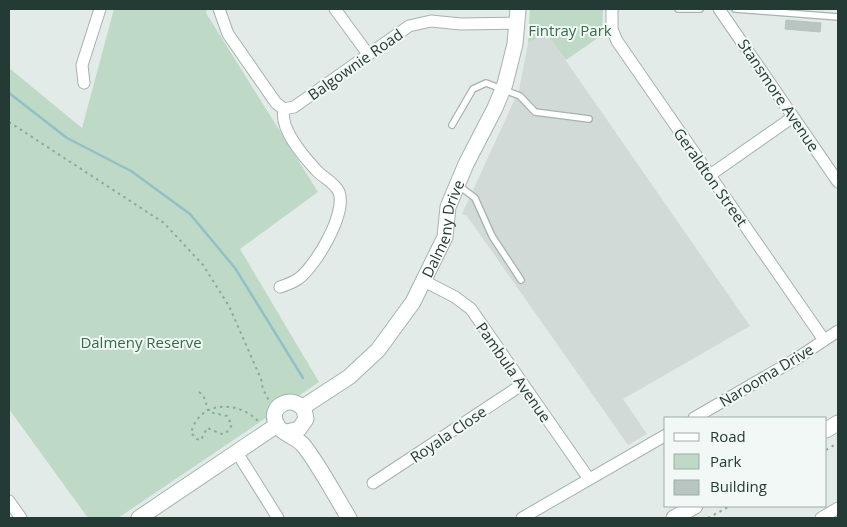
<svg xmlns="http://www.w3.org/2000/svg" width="847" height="527" font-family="'Open Sans',sans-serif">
	<rect width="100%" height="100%" fill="#e2ebe7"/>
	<!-- built -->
	<path fill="#d1dad6" d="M546 32 750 326 623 399 647 434 628 445 467 216 462 214 519 90 528 43Z"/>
	<!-- green -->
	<path fill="#bed9c5" d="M114 9H207L206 13 318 192 240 249 319 382 118 518H88L9 409V68L82 128Z
		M530 9H603L602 35 566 60 546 33 528 43Z"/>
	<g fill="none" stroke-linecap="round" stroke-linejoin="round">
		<!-- stream -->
		<path stroke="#91c0c9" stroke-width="2.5" d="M9 93 67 138 131 171 190 214 235 268 303 378"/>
	</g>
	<!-- building -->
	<path fill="#b8c5c0" stroke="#b6c3be" d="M786 20 821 23 820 32 785 29Z"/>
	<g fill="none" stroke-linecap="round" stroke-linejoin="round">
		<defs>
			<path id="lane" d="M678 9H700
				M735 9 838 17
				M452 125 473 89 486 83 520 96 535 112 589 119
				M458 185 475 198 492 236 521 280"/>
			<path id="street" d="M219 9 228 34 276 103 284 109
				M335 9 368 54
				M612 9V29L617 41 824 340
				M719 9 838 182
				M84 83 82 65 100 9
				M284 109 294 107 409 26 431 21 461 24 518 23
				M710 175 793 117
				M424 281 455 297 471 309 589 479
				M280 287C286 285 292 283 298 279 315 267 347 214 339 192 335 183 324 178 317 171 304 157 279 129 284 109
				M694 418 796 359 838 331
				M236 451 278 518
				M373 483 523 384
				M9 501 21 518
				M522 518 666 435
				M821 518 838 508"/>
			<g id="secondary">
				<path id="s1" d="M303 407 349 377 378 350 413 302 445 237 448 207 466 164 495 108 505 84 515 44 518 9"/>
				<path d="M826 430 838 423"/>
				<path d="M287 432 299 429 306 419 304 410C293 393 266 406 277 425 282 434 297 437 304 446 321 468 334 494 349 518"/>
				<path d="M139 518 277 425"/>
				<path d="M674 518 695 506"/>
			</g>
		</defs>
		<!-- lane casing -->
		<use href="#lane" stroke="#a5b2ae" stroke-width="8"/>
		<!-- street casing -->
		<use href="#street" stroke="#a5b2ae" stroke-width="13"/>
		<!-- secondary casing -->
		<use href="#secondary" stroke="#a2b5ae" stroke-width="17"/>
		<!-- path -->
		<path stroke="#87aa9f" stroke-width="2" stroke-dasharray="2.5 4" stroke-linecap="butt" d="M9 122 164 223 203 265 229 306 261 379 263 389 269 401
			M199 392C207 398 205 404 209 412L227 416 232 425 226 433 222 434 207 428 201 440 197 439 191 433C199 400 239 400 259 422
			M826 450 838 443
			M708 518 730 506"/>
		<!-- lane -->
		<use href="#lane" stroke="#fff" stroke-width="5.5"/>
		<!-- street -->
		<use href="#street" stroke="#fff" stroke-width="11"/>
		<!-- secondary -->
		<use href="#secondary" stroke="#fff" stroke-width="15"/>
	</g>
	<g text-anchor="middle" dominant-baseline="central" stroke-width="4" stroke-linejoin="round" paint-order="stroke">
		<!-- park labels -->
		<g font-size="15" fill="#336c49" stroke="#f2f8f5">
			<text x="570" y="30">Fintray Park</text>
			<text x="141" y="342">Dalmeny Reserve</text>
		</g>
		<!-- street labels -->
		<g font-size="15" fill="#243a34" stroke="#f2f8f5">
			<text transform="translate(355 64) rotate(-35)">Balgownie Road</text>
			<text transform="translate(779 95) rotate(56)">Stansmore Avenue</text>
			<text transform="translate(711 177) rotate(55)">Geraldton Street</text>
			<text stroke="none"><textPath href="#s1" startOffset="234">Dalmeny Drive</textPath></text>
			<text transform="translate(514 372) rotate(55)">Pambula Avenue</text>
			<text transform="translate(766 375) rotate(-31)">Narooma Drive</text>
			<text transform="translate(448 434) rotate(-34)">Royala Close</text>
		</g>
	</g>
	<!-- border -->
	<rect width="847" height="527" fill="none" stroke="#243a34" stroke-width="20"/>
	<!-- legend -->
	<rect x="664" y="417" width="162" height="90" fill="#f2f8f5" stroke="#a0aca8"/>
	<rect x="674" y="433" width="25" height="8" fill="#ffffff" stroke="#a0aca8"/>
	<text x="710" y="442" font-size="15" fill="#243a34">Road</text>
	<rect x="674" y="454" width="25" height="15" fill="#bed9c5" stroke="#a0aca8"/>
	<text x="710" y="467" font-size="15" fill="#243a34">Park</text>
	<rect x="674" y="480" width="25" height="15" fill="#b8c5c0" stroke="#a0aca8"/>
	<text x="710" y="492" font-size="15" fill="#243a34">Building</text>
</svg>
